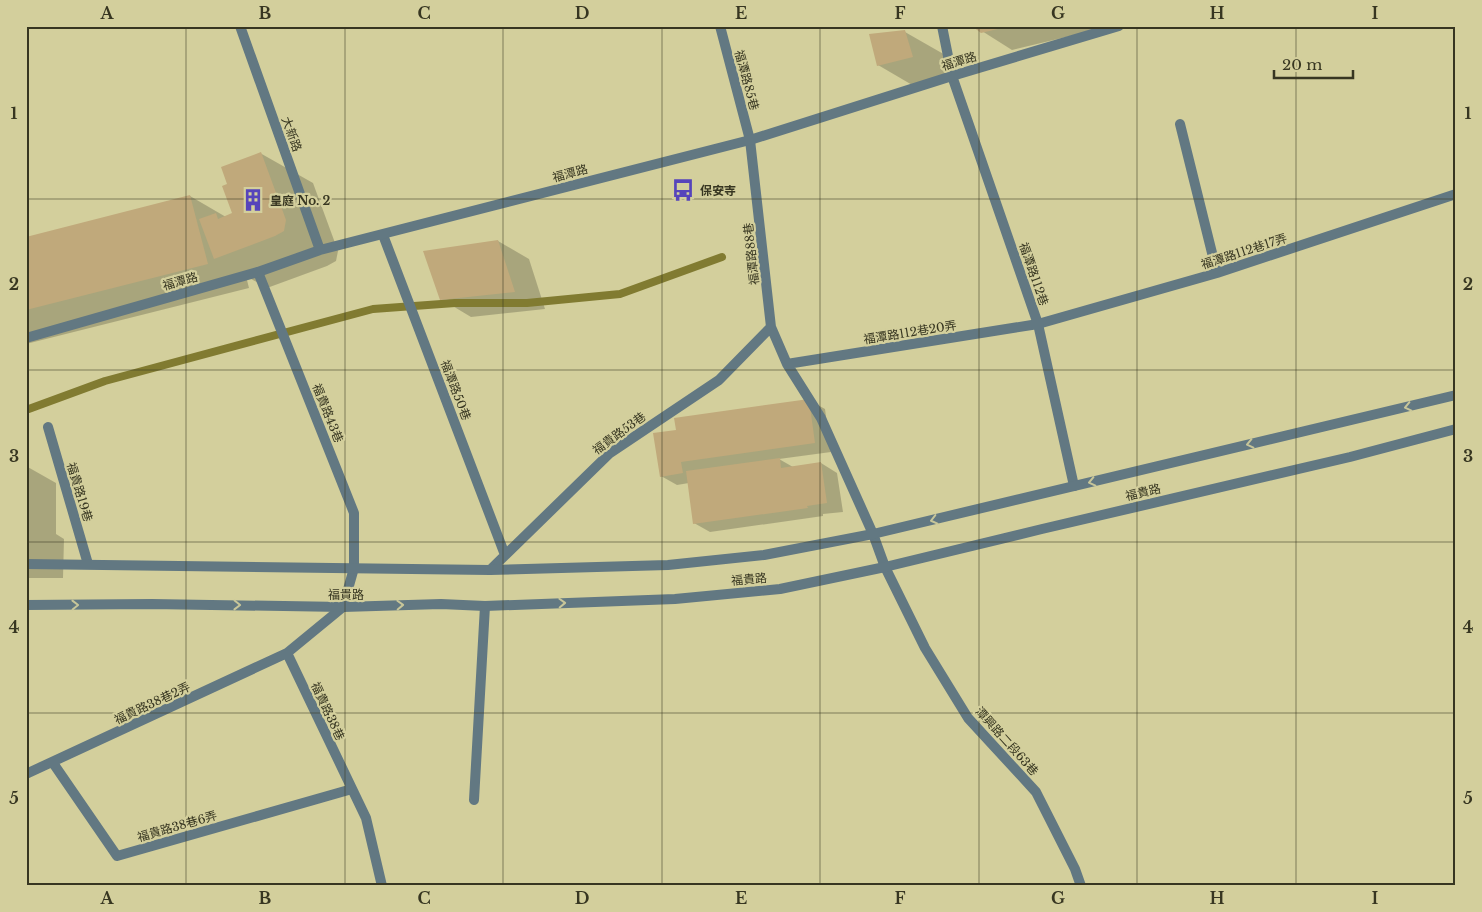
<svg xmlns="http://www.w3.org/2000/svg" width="1482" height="912" font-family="'Libre Baskerville','Noto Sans TC',serif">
	<rect width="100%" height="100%" fill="#d3cf9c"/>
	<!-- shadow -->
	<path fill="#0003" d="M974 26H1112L1012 50Z
		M905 32 947 56 954 80 919 89 878 65Z
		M260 153 313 183 338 251 336 261 327 266 267 288 246 276 249 288 26 344V238L190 196 226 217 233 214 229 185Z
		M498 241 529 259 545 309 471 317 441 299Z
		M809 400 825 409 831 452 779 459 793 467 821 463 837 473 843 512 823 514V516L710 532 694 523 689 483 677 485 661 476 677 431Z
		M26 466 56 483V534L64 539 63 578H26Z"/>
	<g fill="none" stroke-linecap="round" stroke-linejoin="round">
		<!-- stream -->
		<path stroke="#817b31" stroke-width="8" d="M26 410 105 381 373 309 455 303H527L620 294 722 257"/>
	</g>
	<!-- building -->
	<path fill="#c0a97b" d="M972 26H1006V27L981 33Z
		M905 30 913 57 877 66 869 34Z
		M261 152 286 220 284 231 275 236 214 259 199 219 216 213 218 219 232 213 222 186 227 184 221 167Z
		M190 195 208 264 26 310V237Z
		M498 240 515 292 440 300 423 251Z
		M809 399 815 443 681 462 683 473 660 477 653 433 676 430 674 418Z
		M780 458 781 468 821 462 827 503 807 506 808 508 693 524 686 471Z"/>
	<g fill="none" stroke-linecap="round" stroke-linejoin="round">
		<!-- service -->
		<path stroke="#627882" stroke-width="10" d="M720 26 750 140 771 327 787 364 821 418 873 534 885 567 925 648 968 718 1036 792 1075 869 1081 886
			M952 76 1038 324 1074 486
			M1180 124 1217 273
			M383 235 505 555
			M258 272 354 513V568L343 607 287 653 366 818 382 886
			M787 364 1038 324 1217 273 1456 194
			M48 427 88 564
			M490 570 610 453 719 380 771 327
			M53 763 117 856 352 789
			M26 774 287 653
			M474 800 485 606"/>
		<!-- minor -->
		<path stroke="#627882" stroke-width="10" d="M240 26 320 250
			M942 26 952 76
			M26 338 258 272 320 250 750 140 952 76 1119 26"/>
		<!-- tertiary -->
		<path stroke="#627882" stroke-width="10" d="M26 564 490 570 668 565 764 555 873 534 1456 395
			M26 605 152 604 343 607 441 604 485 606 675 599 780 589 885 567 1042 529 1350 457 1456 429"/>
	</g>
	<!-- one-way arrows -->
	<defs><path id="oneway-chevron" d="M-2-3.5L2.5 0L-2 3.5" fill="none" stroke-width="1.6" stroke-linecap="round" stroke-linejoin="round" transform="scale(1.25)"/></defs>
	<g stroke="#c8c699">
		<use href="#oneway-chevron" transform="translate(1408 407) rotate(167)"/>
		<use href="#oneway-chevron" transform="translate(1250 444) rotate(167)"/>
		<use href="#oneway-chevron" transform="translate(1092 482) rotate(167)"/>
		<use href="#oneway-chevron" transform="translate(934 520) rotate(166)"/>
		<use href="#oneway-chevron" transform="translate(562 603) rotate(-2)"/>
		<use href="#oneway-chevron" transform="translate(75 605) rotate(-1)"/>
		<use href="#oneway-chevron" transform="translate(237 605) rotate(1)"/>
		<use href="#oneway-chevron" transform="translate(400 605) rotate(-2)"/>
	</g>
	<!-- grid -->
	<path fill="none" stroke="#373621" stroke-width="1" stroke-opacity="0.55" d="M186 26V886M345 26V886M503 26V886M662 26V886M820 26V886M979 26V886M1137 26V886M1296 26V886M26 199H1456M26 370H1456M26 542H1456M26 713H1456"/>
	<!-- icons -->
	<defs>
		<symbol id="bus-bare" viewBox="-9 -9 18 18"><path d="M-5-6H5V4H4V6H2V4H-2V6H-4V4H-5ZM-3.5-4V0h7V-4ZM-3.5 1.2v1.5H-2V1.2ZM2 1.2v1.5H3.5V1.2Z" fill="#5644bb" stroke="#d3cf9c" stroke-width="2.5" paint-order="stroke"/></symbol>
		<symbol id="building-bare" viewBox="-9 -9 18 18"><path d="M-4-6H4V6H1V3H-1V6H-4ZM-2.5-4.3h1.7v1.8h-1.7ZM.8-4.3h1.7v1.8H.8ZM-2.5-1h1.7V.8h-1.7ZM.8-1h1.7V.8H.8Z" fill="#5644bb" stroke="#d3cf9c" stroke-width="2.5" paint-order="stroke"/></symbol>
	</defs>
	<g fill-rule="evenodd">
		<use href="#bus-bare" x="667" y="174" width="32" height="32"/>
		<use href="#building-bare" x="237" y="184" width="32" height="32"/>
	</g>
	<g text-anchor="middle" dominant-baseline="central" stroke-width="4.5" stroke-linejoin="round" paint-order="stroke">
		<!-- street labels -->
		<g font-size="12" fill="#373621" stroke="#d3cf9c">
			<text transform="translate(959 61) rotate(-17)">福潭路</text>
			<text transform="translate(747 80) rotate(75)">福潭路85巷</text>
			<text transform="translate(292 134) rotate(70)">大新路</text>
			<text transform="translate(570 173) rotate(-15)">福潭路</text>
			<text transform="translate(1244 251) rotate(-18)">福潭路112巷17弄</text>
			<text transform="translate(751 254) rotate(-96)">福潭路88巷</text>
			<text transform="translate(1034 274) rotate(71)">福潭路112巷</text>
			<text transform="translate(180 281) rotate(-16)">福潭路</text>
			<text transform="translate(910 332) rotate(-9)">福潭路112巷20弄</text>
			<text transform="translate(456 390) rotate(69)">福潭路50巷</text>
			<text transform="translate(328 413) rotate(68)">福貴路43巷</text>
			<text transform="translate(619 433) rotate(-36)">福貴路53巷</text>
			<text transform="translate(80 492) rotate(73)">福貴路19巷</text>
			<text transform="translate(1143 492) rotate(-13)">福貴路</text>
			<text transform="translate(749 579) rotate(-5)">福貴路</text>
			<text x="346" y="594">福貴路</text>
			<text transform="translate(152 703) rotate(-25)">福貴路38巷2弄</text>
			<text transform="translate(328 711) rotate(65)">福貴路38巷</text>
			<text transform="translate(1007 741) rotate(48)">潭興路二段63巷</text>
			<text transform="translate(177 826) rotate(-16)">福貴路38巷6弄</text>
		</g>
		<!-- poi labels -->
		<g font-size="12" font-weight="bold" fill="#373621" stroke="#d3cf9c" text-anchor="start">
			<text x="700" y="190">保安寺</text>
			<text x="270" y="200">皇庭 No. 2</text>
		</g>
	</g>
	<!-- border -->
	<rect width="1482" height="912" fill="none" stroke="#d3cf9c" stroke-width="55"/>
	<!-- scale -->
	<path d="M1274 70v8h79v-8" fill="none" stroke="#373621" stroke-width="2.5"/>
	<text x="1282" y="70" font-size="15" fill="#373621" stroke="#d3cf9c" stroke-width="4" paint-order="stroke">20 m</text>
	<rect x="28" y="28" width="1426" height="856" fill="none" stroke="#373621" stroke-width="2"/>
	<g font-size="16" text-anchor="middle" font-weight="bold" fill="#373621">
		<text x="107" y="19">A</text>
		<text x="265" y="19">B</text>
		<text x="424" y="19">C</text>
		<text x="582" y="19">D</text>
		<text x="741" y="19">E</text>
		<text x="900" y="19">F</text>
		<text x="1058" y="19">G</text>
		<text x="1217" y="19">H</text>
		<text x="1375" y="19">I</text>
		<text x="14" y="119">1</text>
		<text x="1468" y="119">1</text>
		<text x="14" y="290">2</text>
		<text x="1468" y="290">2</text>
		<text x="14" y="462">3</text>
		<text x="1468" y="462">3</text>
		<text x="14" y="633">4</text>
		<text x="1468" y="633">4</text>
		<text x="14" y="804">5</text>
		<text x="1468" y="804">5</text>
		<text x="107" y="904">A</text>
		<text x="265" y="904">B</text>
		<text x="424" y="904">C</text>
		<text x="582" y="904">D</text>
		<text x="741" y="904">E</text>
		<text x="900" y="904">F</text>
		<text x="1058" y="904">G</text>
		<text x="1217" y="904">H</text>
		<text x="1375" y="904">I</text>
	</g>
</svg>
